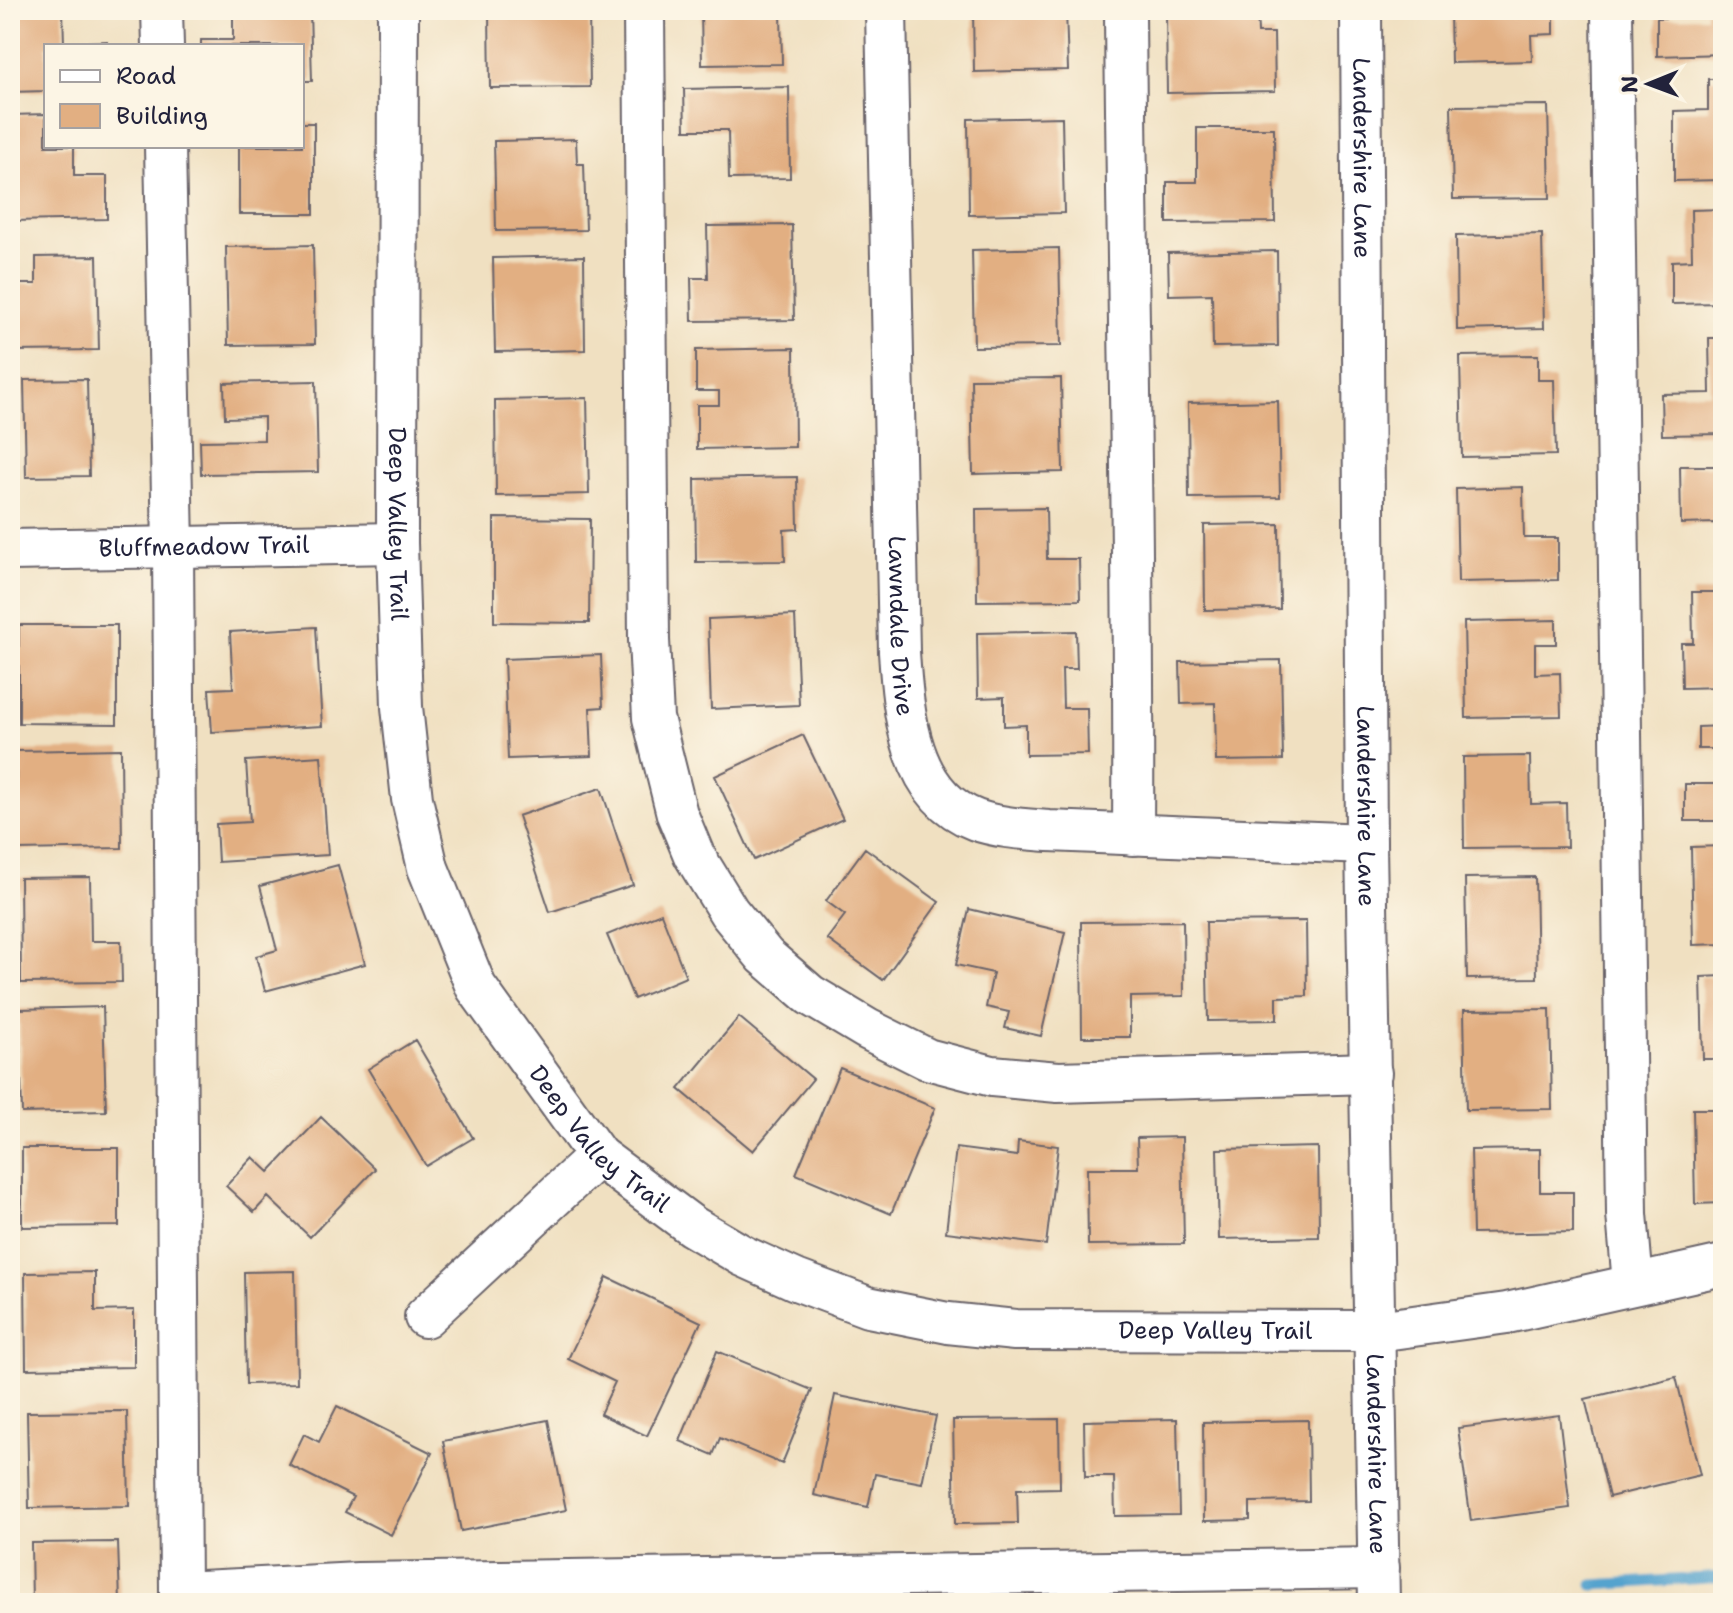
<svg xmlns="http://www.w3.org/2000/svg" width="1733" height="1613" font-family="'Shantell Sans',sans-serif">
	<rect width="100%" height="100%" fill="#fcf5e5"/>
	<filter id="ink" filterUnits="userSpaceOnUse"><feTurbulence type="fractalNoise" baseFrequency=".0125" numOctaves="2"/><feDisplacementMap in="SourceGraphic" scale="16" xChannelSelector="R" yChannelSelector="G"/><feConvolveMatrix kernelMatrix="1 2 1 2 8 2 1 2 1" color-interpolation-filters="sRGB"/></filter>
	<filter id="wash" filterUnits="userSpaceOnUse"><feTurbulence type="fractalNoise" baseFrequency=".006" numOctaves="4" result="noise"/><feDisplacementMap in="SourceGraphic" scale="32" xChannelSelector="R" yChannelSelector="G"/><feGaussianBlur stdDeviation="1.8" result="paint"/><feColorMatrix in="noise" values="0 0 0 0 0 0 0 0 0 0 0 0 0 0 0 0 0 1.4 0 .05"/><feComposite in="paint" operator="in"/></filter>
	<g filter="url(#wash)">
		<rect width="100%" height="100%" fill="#f0e0c1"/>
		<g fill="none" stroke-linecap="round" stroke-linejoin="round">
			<!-- stream -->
			<path stroke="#54a3ce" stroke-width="11" d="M1593 1585 1723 1577"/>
		</g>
		<g id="blocks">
			<!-- building -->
			<path fill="#e2af82" d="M10 10H63L64 43 107 41V46H46V91L10 92Z
				M233 10H310L312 81H302V46H201V40H233Z
				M489 10H589L590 87 490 88Z
				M701 10H781L782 64 702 65Z
				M973 10H1066L1068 70 974 72Z
				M1166 10H1257L1258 33H1274L1275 91 1167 93Z
				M1450 10H1554V34L1531 35 1532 61 1451 63Z
				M1706 10H1723V54L1657 56V18L1706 17Z
				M1708 79H1723V180L1674 181V111L1708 110Z
				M789 87 790 178 729 179 728 130H685L684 89Z
				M1548 105 1550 198 1453 199 1451 106Z
				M46 114V146H74V176H107V219L12 221 10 115Z
				M1062 117 1064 213 969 215 968 119Z
				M302 123H314V214H239V146H302Z
				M1197 128H1274L1275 222 1167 223V182H1197Z
				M576 139 577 164H584L586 230 496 231 494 141Z
				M1723 209V303L1672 304V261L1692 260 1691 210Z
				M792 225 794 320 692 321 691 278H708L707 226Z
				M1542 234 1544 328 1457 330 1456 236Z
				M313 245 315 344 228 345 226 247Z
				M1059 248 1061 346 974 347 972 250Z
				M1277 251 1278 346 1213 347 1212 294 1169 295 1168 253Z
				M97 256 99 350 10 351V284H36V257Z
				M584 256 585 350 495 352 493 258Z
				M1709 338H1723V434L1662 435 1661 394 1710 393Z
				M794 348 795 447 697 449V405H719V391H696V350Z
				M1538 355V380H1554L1556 455 1462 457 1460 356Z
				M1061 378 1063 472 973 474 971 379Z
				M87 379 89 476 26 477 24 380Z
				M316 381 318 472 201 474 200 441 264 440V417L225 418 224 383Z
				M587 398 589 494 496 496 495 400Z
				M1278 401 1280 497 1189 498 1188 403Z
				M1680 466H1723V567H1716V523L1681 524Z
				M797 477 798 529 784 530 785 561 696 562 695 479Z
				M1523 487 1524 538H1558V580L1458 582 1456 489Z
				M1046 508 1047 559H1079L1080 600 977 601 976 509Z
				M494 518 590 519 589 623 494 622Z
				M1279 524 1280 609 1205 610 1204 525Z
				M1692 592H1723V687L1682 688 1681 643H1693Z
				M795 615 799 705 711 709 708 619Z
				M1556 620V644H1535V674L1560 673 1561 716 1466 718 1464 622Z
				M19 625H117V724L19 723Z
				M316 627 322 726 212 732 209 689 233 688 230 632Z
				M1076 631 1077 669H1062L1063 708H1087L1088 754 1026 755V725L1004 726V697L978 698 977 633Z
				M601 655 603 707 590 708 592 756 508 759 504 659Z
				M1281 660 1283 760 1216 761 1215 703 1181 704 1180 662Z
				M1723 726V749H1698V727Z
				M803 735 843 819 754 860 715 776Z
				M121 749 122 848 17 850 16 751Z
				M321 756 328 855 218 862 216 824 250 822 246 761Z
				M1530 756 1531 804 1566 803 1567 847 1464 848 1463 757Z
				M1685 784H1723V821H1685Z
				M601 788 633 885 550 912 518 816Z
				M1723 846V944L1693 945 1691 847Z
				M865 848 939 902 883 980 827 939 845 915 826 901Z
				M338 865 365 964 265 991 256 956 277 950 260 886Z
				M90 877 91 941H121L122 982 21 983 20 878Z
				M1535 877 1537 978 1467 979 1465 878Z
				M969 909 1065 932 1041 1036 1005 1028 1009 1012 986 1007 993 973 956 965Z
				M661 913 686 977 634 999 607 935Z
				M1183 921 1184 996 1130 997V1037H1082L1081 922Z
				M1306 921 1307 996 1277 997V1020L1208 1021 1206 922Z
				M1723 976V1059H1703L1701 977Z
				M103 1007 106 1111 22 1113 19 1009Z
				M1550 1009 1552 1109 1466 1110 1464 1010Z
				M739 1017 813 1079 753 1151 679 1089Z
				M415 1040 473 1138 426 1166 368 1069Z
				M840 1068 935 1108 891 1214 796 1174Z
				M1693 1109H1723V1203L1695 1204Z
				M321 1117 375 1169 310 1237 268 1197 254 1212 226 1186 253 1157 269 1172Z
				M1182 1137 1184 1244 1088 1245 1087 1168H1138L1137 1138Z
				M1018 1141 1058 1146 1046 1245 946 1232 956 1148 1017 1156Z
				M1318 1147 1319 1237 1219 1239 1217 1149Z
				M22 1148H119V1226L22 1227Z
				M1540 1149V1192H1573V1232L1473 1234 1471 1150Z
				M295 1271 297 1383 246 1384 244 1272Z
				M95 1272V1311L134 1310V1367L26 1369 25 1273Z
				M607 1277 701 1322 647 1436 600 1414 615 1382 568 1359Z
				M717 1351 812 1390 782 1464 720 1438 713 1455 680 1441Z
				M1723 1371V1412H1721L1716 1372Z
				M1676 1377 1700 1475 1609 1497 1585 1399Z
				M835 1395 936 1416 922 1483 875 1474 868 1507 814 1495Z
				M337 1406 432 1453 391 1535 345 1512 353 1497 289 1465 304 1434 319 1442Z
				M127 1411 129 1506 29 1508 27 1412Z
				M1559 1415 1570 1508 1471 1521 1458 1428Z
				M1059 1419 1060 1488 1017 1489 1018 1523 955 1524 953 1420Z
				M1177 1419 1179 1515 1115 1516 1114 1477H1085L1084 1421Z
				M548 1420 566 1510 461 1531 443 1441Z
				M1308 1420 1309 1501 1250 1502V1520L1204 1521 1203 1422Z
				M118 1542 120 1603H32L31 1543Z"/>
		</g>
	</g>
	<g filter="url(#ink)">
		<use href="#blocks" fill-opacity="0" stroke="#6a646a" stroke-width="2"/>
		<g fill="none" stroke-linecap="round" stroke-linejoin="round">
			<defs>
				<g id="minor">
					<path d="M162 10 163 46"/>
					<path id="s1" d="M398 10 397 543 402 707 412 799 428 868 476 987 598 1156 692 1226 743 1256 796 1280 868 1307 948 1323 1015 1330 1377 1331 1507 1313 1723 1265"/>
					<path d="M644 10 649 640 653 718 677 814 694 855 729 912 765 956 810 995 867 1029 927 1059 992 1076 1058 1082 1371 1073"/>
					<path id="s2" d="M886 10 899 652C903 713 910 796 976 820 999 828 1025 829 1049 831L1366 844"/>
					<path d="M1125 10C1127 285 1135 560 1133 835"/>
					<path id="s3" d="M1361 10 1366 844 1379 1603"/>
					<path d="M1612 10 1627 1214 1633 1284"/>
					<path d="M165 146 173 547 180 1592"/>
					<path id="s4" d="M10 550 397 543"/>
					<path d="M425 1317 598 1156"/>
					<path d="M180 1603V1592L358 1583 1379 1568"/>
				</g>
			</defs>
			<!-- minor casing -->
			<use href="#minor" stroke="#6a646a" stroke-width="44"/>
			<!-- minor -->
			<use href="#minor" stroke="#fff" stroke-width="40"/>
		</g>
	</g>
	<g text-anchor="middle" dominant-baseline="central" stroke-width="8" stroke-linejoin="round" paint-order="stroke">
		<!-- street labels -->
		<g font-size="24" fill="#22223b" stroke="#fcf5e5">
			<text stroke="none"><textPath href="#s3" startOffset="148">Landershire Lane</textPath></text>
			<text stroke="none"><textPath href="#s1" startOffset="514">Deep Valley Trail</textPath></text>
			<text stroke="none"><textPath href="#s4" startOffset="194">Bluffmeadow Trail</textPath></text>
			<text stroke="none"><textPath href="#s2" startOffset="616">Lawndale Drive</textPath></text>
			<text stroke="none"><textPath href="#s3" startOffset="796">Landershire Lane</textPath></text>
			<text stroke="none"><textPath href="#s1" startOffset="1186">Deep Valley Trail</textPath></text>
			<text stroke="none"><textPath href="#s1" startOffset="1858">Deep Valley Trail</textPath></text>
			<text stroke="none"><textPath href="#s3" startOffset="1444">Landershire Lane</textPath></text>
		</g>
	</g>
	<!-- margin -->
	<rect width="1733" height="1613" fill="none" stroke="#fcf5e5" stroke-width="40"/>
	<!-- legend -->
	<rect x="44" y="44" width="260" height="104" fill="#fcf5e5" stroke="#a5a1a1" stroke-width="2"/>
	<rect x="60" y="70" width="40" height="12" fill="#ffffff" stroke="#a5a1a1" stroke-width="2"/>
	<text x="116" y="84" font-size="24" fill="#22223b">Road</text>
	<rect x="60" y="104" width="40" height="24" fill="#e2af82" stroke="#a5a1a1" stroke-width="2"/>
	<text x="116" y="124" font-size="24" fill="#22223b">Building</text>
	<!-- north arrow -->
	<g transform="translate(1649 84) rotate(269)" stroke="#fcf5e5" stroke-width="6" paint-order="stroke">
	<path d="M0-6L14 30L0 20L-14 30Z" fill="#22223b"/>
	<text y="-12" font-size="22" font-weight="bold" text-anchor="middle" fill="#22223b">N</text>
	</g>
</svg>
